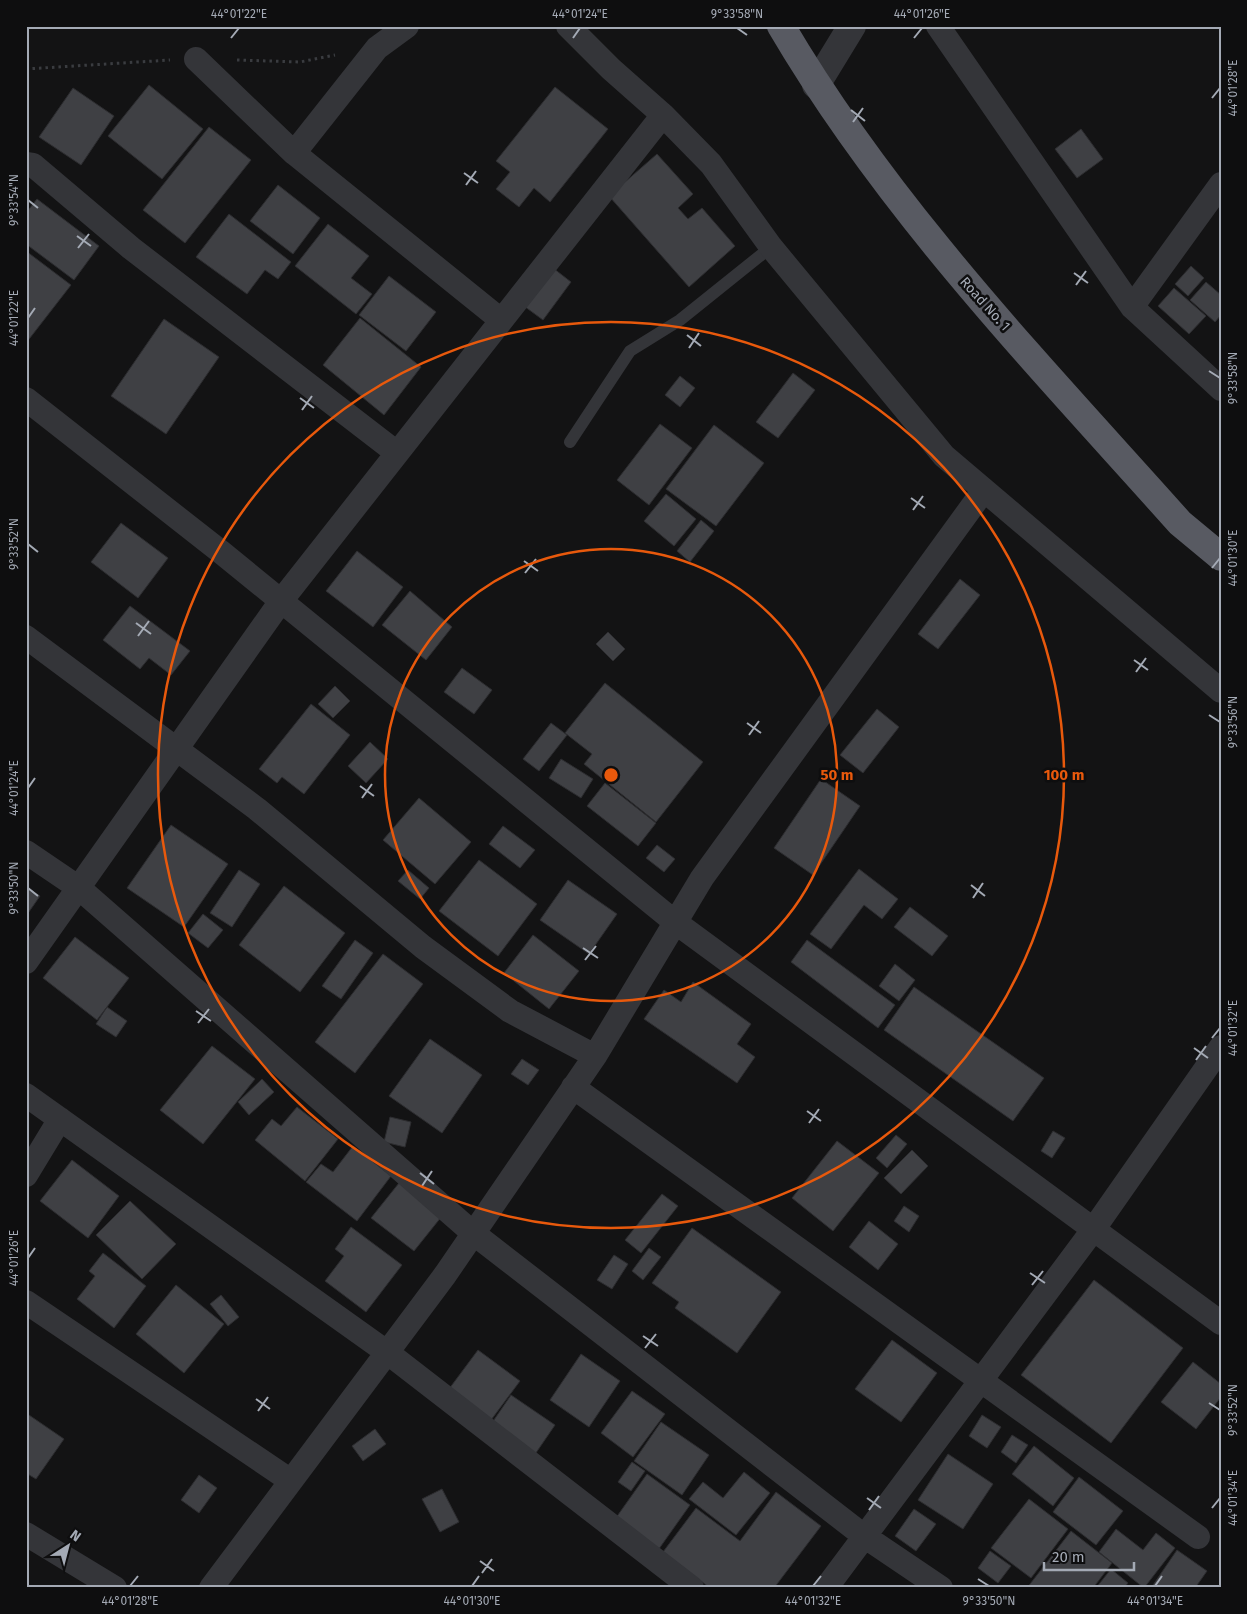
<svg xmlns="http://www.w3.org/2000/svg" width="1247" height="1614" font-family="'Fira Sans',sans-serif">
	<rect width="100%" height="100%" fill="#131314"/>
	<!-- building -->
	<path fill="#3f4044" stroke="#2d2d30" d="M149 85 203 129 162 179 108 136Z
		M555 87 608 129 550 202 534 188 519 207 496 189 510 172 496 161Z
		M73 88 114 116 81 165 39 137Z
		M209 127 251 160 185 243 143 210Z
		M1081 129 1103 159 1077 178 1055 149Z
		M657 154 693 194 678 208 688 219 702 208 735 246 689 287 609 196Z
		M278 185 320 218 293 254 250 221Z
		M37 199 99 246 74 280 26 244V213Z
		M229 214 291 262 278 279 265 270 247 294 196 257Z
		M328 224 369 256 351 278 372 294 356 314 295 266Z
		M26 251 71 285 26 343Z
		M1191 266 1204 278 1188 296 1175 284Z
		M553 268 571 282 543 320 524 306Z
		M389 276 436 312 406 351 359 315Z
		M1206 282 1221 295V315L1215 322 1190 300Z
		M1174 288 1206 316 1189 334 1158 306Z
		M360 318 421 367 384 415 323 365Z
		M164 319 219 357 166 434 111 396Z
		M793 373 815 390 778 438 756 422Z
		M680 376 695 388 680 407 665 395Z
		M660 424 692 448 649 505 617 480Z
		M714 425 764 463 716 526 666 489Z
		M666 494 696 519 674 546 644 521Z
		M701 520 714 531 690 562 677 551Z
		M121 523 168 558 138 598 91 562Z
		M357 551 403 587 373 627 326 591Z
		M960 579 980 595 938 649 918 634Z
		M410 591 452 627 426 660 382 625Z
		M130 606 190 651 171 675 149 658 140 669 103 640Z
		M608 632 625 649 613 661 596 644Z
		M462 668 492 690 474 714 444 692Z
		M605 683 703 762 656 822 584 764 592 754 565 733Z
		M335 686 350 701 333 718 318 704Z
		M311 704 350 735 304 794 282 777 277 783 259 769Z
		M877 709 899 727 863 773 840 755Z
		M551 723 567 735 539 771 523 759Z
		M370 742 388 759 366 783 348 766Z
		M561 759 593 779 581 798 549 778Z
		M821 779 860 806 813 875 774 848Z
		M605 783 656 823 638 846 587 806Z
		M419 798 471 842 435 884 383 840Z
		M171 825 228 864 184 927 127 888Z
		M503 826 535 850 520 868 489 844Z
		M657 845 675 859 664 872 646 858Z
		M479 860 537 904 498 956 439 911Z
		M859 869 898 899 882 919 864 905 831 949 810 934Z
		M239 870 260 884 232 927 210 913Z
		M408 870 429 888 420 899 398 881Z
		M568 880 617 914 589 954 540 920Z
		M284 886 345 933 300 992 239 945Z
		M26 887 40 896 26 916Z
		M910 907 948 936 932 956 894 927Z
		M203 914 223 930 208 948 188 933Z
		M533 935 579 971 549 1009 504 973Z
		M75 937 129 978 97 1020 43 978Z
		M355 940 373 953 341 999 322 986Z
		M807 940 895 1005 878 1028 791 962Z
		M383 954 423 984 355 1073 315 1042Z
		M895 964 915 980 899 1001 879 986Z
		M693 982 751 1024 737 1044 755 1057 737 1083 644 1019 664 990 681 1002Z
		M914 987 1044 1078 1013 1121 884 1030Z
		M107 1007 127 1021 116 1037 96 1024Z
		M430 1039 482 1075 442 1133 389 1096Z
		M212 1046 255 1079 203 1144 160 1110Z
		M522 1059 539 1070 528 1085 511 1074Z
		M262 1079 274 1092 249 1115 238 1102Z
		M297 1107 338 1139 305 1181 255 1140 272 1119 281 1126Z
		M390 1117 411 1122 405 1147 384 1142Z
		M1053 1131 1065 1138 1052 1158 1041 1151Z
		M896 1135 907 1144 887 1168 876 1158Z
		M837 1141 879 1173 833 1231 792 1198Z
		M353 1146 391 1176 357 1221 306 1182 321 1164 333 1172Z
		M912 1150 928 1166 901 1194 884 1178Z
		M72 1160 119 1196 88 1238 40 1201Z
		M399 1183 442 1216 414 1251 371 1218Z
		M662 1194 678 1206 641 1253 625 1240Z
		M130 1201 176 1244 142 1279 96 1235Z
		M904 1206 919 1216 909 1232 894 1221Z
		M869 1221 898 1244 878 1270 849 1247Z
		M351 1227 402 1265 366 1312 325 1281 344 1256 335 1249Z
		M692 1228 781 1292 737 1353 675 1308 679 1302 652 1283Z
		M649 1248 661 1257 643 1280 632 1271Z
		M103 1253 146 1286 114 1328 77 1299 95 1276 89 1271Z
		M614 1255 628 1264 612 1289 597 1280Z
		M1094 1280 1183 1348 1111 1443 1021 1375Z
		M176 1285 224 1324 184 1373 136 1334Z
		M221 1295 239 1317 228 1326 210 1304Z
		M892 1340 937 1373 901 1422 855 1389Z
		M478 1350 520 1381 491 1420 449 1389Z
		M581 1354 620 1381 589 1427 550 1400Z
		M1193 1362 1221 1384V1397L1196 1429 1161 1402Z
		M632 1391 665 1414 633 1457 601 1433Z
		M511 1395 555 1425 529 1463 485 1433Z
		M26 1413 64 1439 36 1479 26 1473Z
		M982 1415 1001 1427 987 1448 969 1436Z
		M661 1422 709 1455 682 1495 634 1461Z
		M375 1429 386 1444 363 1461 352 1446Z
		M1012 1435 1028 1445 1016 1463 1001 1452Z
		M1034 1446 1074 1478 1053 1506 1012 1474Z
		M948 1454 993 1484 963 1529 918 1500Z
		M632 1462 645 1471 631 1491 618 1482Z
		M744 1472 770 1493 736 1535 689 1499 703 1482 723 1498Z
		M647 1474 690 1505 656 1553 613 1522Z
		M199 1475 217 1488 199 1513 181 1500Z
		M1079 1477 1123 1511 1096 1545 1053 1512Z
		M442 1489 459 1522 440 1532 422 1499Z
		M776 1492 821 1526 774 1588H710L663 1552 696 1508 740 1541Z
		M1029 1499 1068 1529 1031 1578 991 1548Z
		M914 1509 936 1524 916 1551 895 1536Z
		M1116 1529 1143 1550 1156 1533 1175 1548 1144 1588 1099 1552Z
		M1071 1531 1112 1563 1093 1588H1027Z
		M1177 1550 1207 1571 1195 1588H1151Z
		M990 1551 1011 1566 998 1583 978 1568Z
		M1111 1569 1128 1583 1124 1588H1096Z"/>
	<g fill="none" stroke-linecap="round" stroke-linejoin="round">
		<!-- path -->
		<path stroke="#3a3c40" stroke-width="3" stroke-dasharray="2.5 4" stroke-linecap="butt" d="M237 60 300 62 335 55
			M26 69 170 60"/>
		<!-- service -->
		<path stroke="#343539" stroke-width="12" d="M570 442 630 351 680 320 771 247"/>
		<!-- minor -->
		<path stroke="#343539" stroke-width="24" d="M407 26 377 48 294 153 501 320
			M568 26 611 69 663 115 711 164 771 247 944 456 1221 691
			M938 26 1132 307 1221 389
			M196 59 294 153
			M26 164 33 165 131 248 397 453
			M1132 307 1221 184
			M26 399 221 552 675 922 1221 1323
			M26 637 257 809 423 947 510 1011 595 1056
			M26 852 79 888 473 1233 864 1536 941 1588
			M26 962 281 601 663 115
			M573 1087 1198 1537
			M26 1095 388 1353 692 1588
			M26 1175 60 1119
			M26 1302 291 1481
			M26 1534 115 1588
			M211 1588 445 1275 595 1056 702 878 984 490
			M826 1588 1093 1230 1221 1047"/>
		<!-- tertiary -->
		<path stroke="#343539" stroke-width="28" d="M816 85 852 26"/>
		<!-- trunk -->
		<path stroke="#585a62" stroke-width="28" d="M781 26C889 210 1039 365 1180 523L1221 557"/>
	</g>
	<!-- ticks -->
	<path fill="none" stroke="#a4aab5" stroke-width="2" d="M737 28 747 35M231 38 239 28M573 38 580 28M914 38 922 28M1212 98 1220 88M851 110 865 121M853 122 863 108M464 173 478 183M466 185 476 171M28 200 38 208M77 236 91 246M78 248 89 234M1074 273 1088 283M1076 285 1086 271M28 318 35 308M687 335 701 346M689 348 699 333M1209 371 1220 378M300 398 314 408M302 410 312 396M911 498 925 508M913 510 923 496M28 544 38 552M524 561 538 571M1212 568 1220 558M525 573 536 559M136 623 151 634M138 636 149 621M1134 660 1148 670M1136 672 1146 658M1209 715 1220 722M747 723 761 733M749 735 759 721M360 786 374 796M28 788 35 778M362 798 372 784M971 885 985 896M28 888 38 896M973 898 983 883M583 948 598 958M585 960 596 946M196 1011 211 1021M198 1023 209 1009M1212 1038 1220 1028M1194 1048 1208 1058M1196 1060 1206 1046M807 1111 821 1121M809 1123 819 1109M420 1173 434 1184M422 1186 432 1171M28 1258 35 1248M1030 1273 1045 1283M1032 1285 1043 1271M643 1336 658 1346M645 1348 656 1334M256 1399 270 1409M1209 1403 1220 1410M258 1411 268 1397M867 1498 881 1508M1212 1508 1220 1498M869 1510 879 1496M480 1561 494 1571M482 1573 492 1559M978 1579 989 1586M130 1586 138 1576M472 1586 479 1576M813 1586 821 1576M1155 1586 1162 1576"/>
	<!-- distance rings -->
	<g fill="none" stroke="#e8590c" stroke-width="2.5">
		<circle cx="611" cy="775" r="226"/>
		<circle cx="611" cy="775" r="453"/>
	</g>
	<g text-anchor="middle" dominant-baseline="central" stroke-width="5" stroke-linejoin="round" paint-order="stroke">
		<!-- street labels -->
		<g font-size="14" fill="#a4aab5" stroke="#0e0e0f">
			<text transform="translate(985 304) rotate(48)">Road No. 1</text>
		</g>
	</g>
	<circle cx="611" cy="775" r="8" fill="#e8590c" stroke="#0e0e0f" stroke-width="2.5"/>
	<g font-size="15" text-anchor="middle" font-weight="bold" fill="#e8590c" stroke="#0e0e0f" stroke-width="5" stroke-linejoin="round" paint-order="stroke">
		<text x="837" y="780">50 m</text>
		<text x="1064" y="780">100 m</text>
	</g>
	<!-- border -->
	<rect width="1247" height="1614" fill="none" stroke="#0e0e0f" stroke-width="55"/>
	<!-- north arrow -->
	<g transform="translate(68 1546) rotate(36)" stroke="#0e0e0f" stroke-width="4" paint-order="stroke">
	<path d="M0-4L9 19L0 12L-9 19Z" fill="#a4aab5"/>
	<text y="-8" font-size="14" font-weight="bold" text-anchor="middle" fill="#a4aab5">N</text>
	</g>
	<!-- scale -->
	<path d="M1044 1562v8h90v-8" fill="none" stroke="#a4aab5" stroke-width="2.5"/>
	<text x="1052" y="1562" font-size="15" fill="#a4aab5" stroke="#0e0e0f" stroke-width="4" paint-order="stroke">20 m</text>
	<rect x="28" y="28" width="1192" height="1558" fill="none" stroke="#a4aab5" stroke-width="2"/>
	<g font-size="12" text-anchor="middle" fill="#a4aab5">
		<text x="239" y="18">44°01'22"E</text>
		<text x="580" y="18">44°01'24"E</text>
		<text x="737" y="18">9°33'58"N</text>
		<text x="922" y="18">44°01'26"E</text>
		<text transform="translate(1233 88) rotate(-90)" y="4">44°01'28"E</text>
		<text transform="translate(14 200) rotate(-90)" y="4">9°33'54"N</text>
		<text transform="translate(14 318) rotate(-90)" y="4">44°01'22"E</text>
		<text transform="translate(1233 378) rotate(-90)" y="4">9°33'58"N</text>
		<text transform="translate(14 544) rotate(-90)" y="4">9°33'52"N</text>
		<text transform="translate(1233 558) rotate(-90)" y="4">44°01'30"E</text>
		<text transform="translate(1233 722) rotate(-90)" y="4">9°33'56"N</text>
		<text transform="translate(14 788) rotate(-90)" y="4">44°01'24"E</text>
		<text transform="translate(14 888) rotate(-90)" y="4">9°33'50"N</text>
		<text transform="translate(1233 1028) rotate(-90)" y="4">44°01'32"E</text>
		<text transform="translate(14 1258) rotate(-90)" y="4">44°01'26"E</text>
		<text transform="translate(1233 1410) rotate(-90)" y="4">9°33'52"N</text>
		<text transform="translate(1233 1498) rotate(-90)" y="4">44°01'34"E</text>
		<text x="130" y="1605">44°01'28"E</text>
		<text x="472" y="1605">44°01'30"E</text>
		<text x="813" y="1605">44°01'32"E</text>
		<text x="989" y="1605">9°33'50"N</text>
		<text x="1155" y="1605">44°01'34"E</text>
	</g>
</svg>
